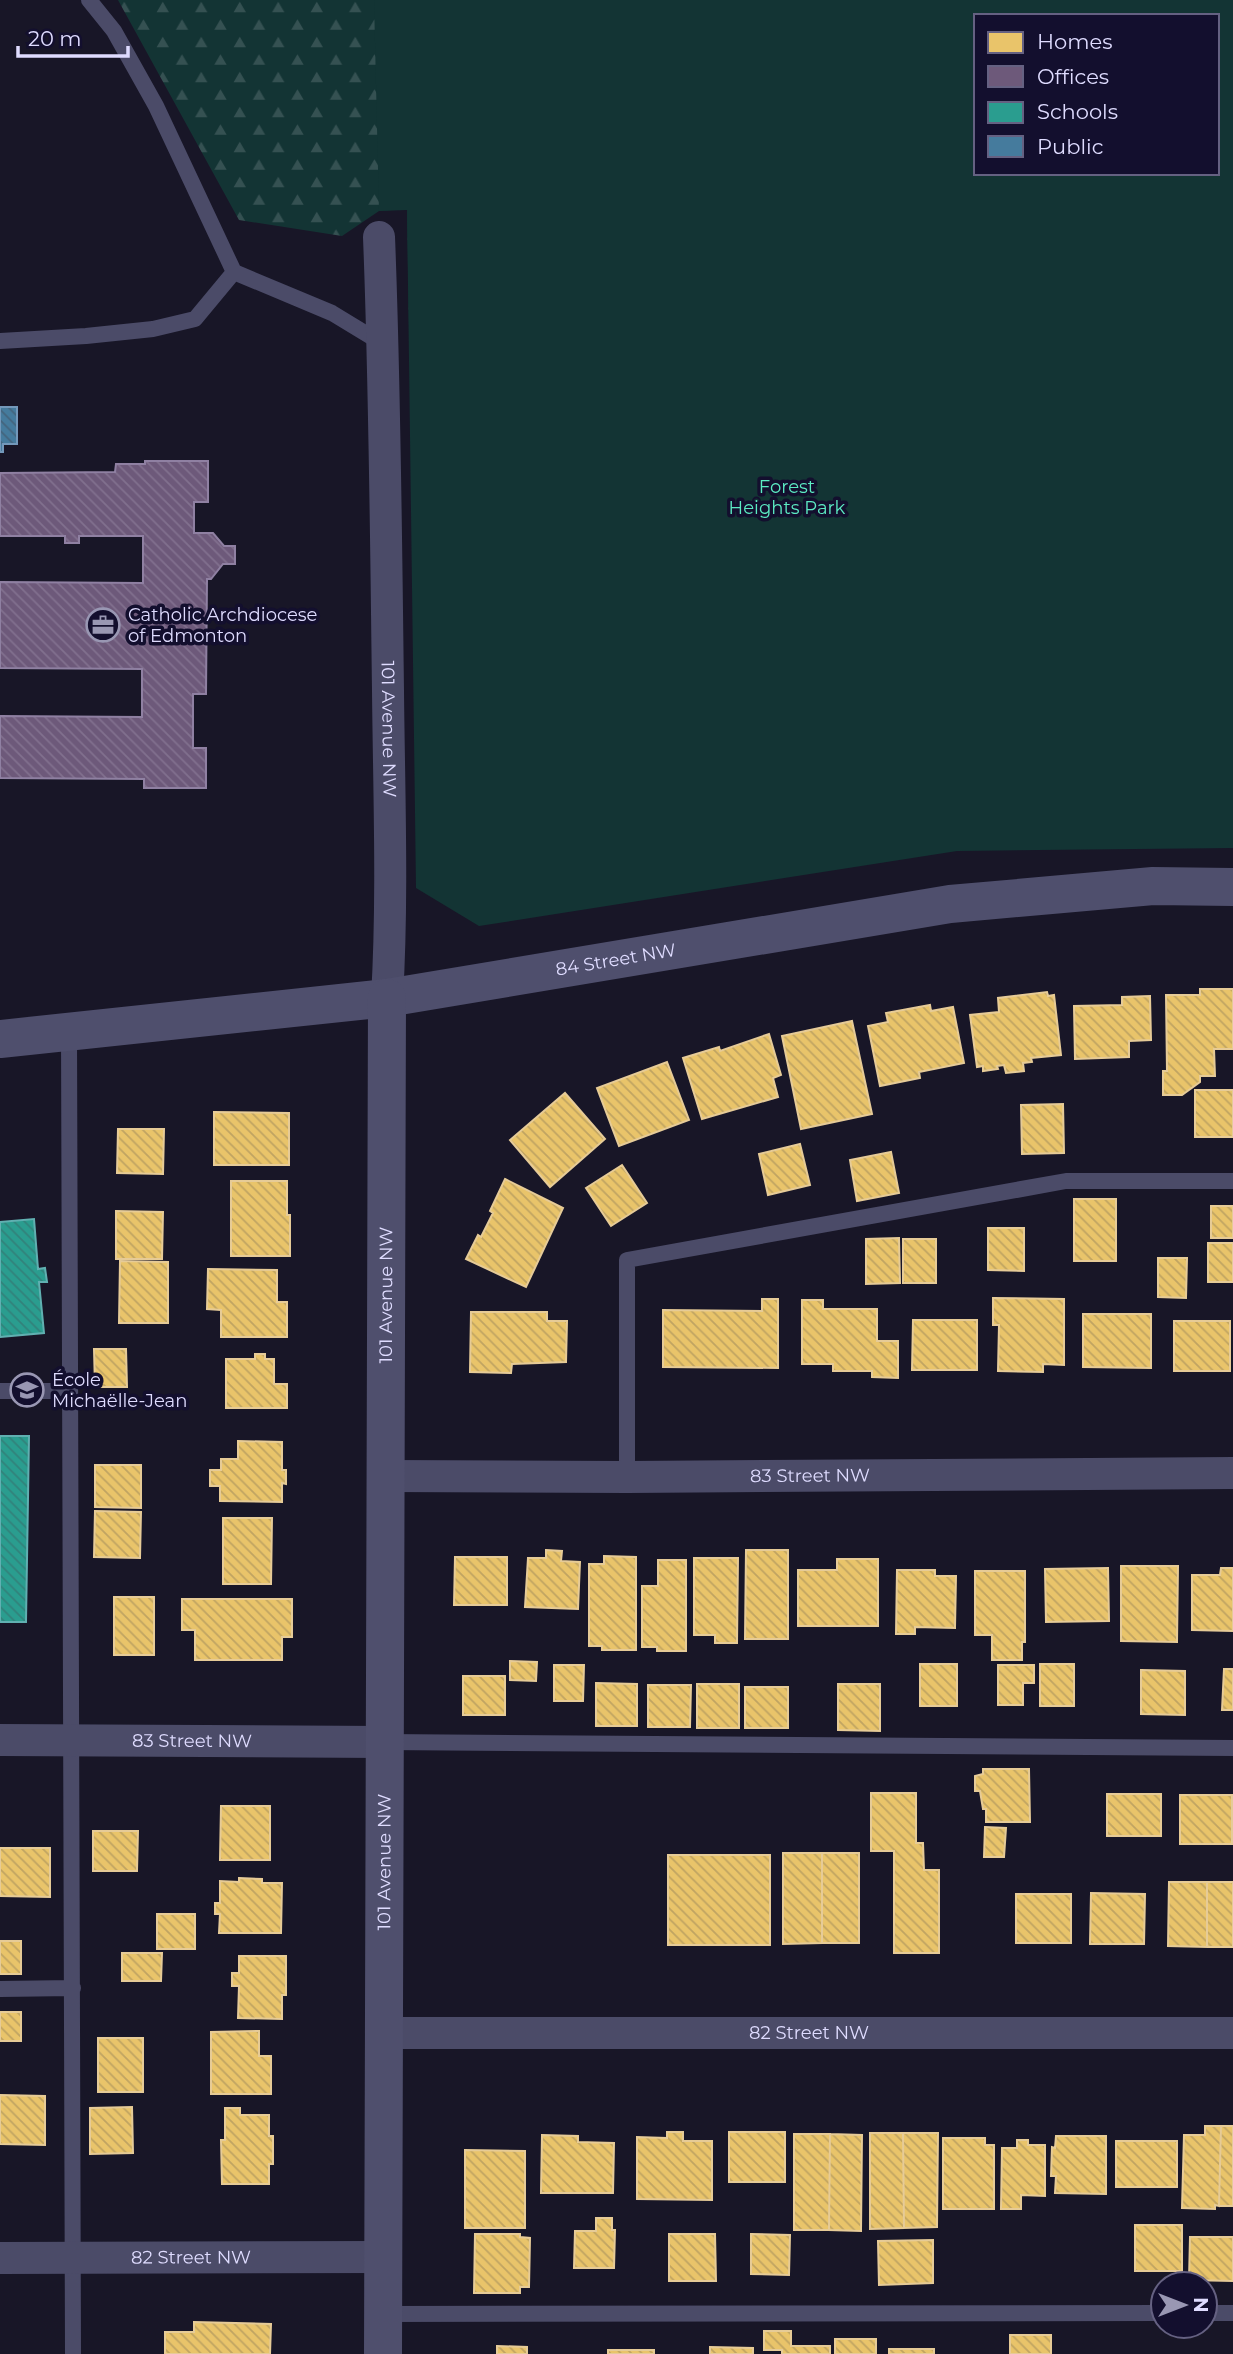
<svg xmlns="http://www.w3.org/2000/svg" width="1233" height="2354" font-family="Montserrat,sans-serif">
	<defs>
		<pattern id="forest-firs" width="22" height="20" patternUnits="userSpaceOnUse" patternTransform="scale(1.75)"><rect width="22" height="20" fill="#133434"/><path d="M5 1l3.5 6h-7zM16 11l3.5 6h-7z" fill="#355152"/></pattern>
		<pattern id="homes-back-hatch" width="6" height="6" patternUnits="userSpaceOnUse" patternTransform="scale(1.75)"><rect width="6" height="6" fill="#e9c46a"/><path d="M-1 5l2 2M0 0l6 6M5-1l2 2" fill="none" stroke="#c0a462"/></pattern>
		<pattern id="offices-back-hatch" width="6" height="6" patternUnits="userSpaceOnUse" patternTransform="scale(1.75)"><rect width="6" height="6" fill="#6d597a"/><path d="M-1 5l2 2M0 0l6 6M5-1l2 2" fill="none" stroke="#81708e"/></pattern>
		<pattern id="schools-back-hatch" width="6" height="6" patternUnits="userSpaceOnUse" patternTransform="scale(1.75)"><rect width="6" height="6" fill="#2a9d8f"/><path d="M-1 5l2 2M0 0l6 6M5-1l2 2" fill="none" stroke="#32827b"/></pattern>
		<pattern id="public-back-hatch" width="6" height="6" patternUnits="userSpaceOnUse" patternTransform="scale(1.75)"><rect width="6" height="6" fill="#457b9d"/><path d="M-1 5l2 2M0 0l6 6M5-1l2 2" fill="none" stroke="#44647d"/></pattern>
	</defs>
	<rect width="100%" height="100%" fill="#181627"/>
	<!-- forest -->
	<path fill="url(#forest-firs)" fill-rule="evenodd" d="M118 0H1233V279L409 326 407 209 379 211 342 236 239 220ZM976 16H1217V173H976Z"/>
	<!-- park -->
	<path fill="#133434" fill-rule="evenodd" d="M374 0H1233V848L957 851 479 926 416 888 407 210 379 211ZM976 16H1217V173H976Z"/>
	<!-- homes -->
	<path fill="url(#homes-back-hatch)" stroke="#e6cb97" stroke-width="2" d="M1200 989H1233V1049H1214L1215 1076H1200V1082L1182 1095H1163V1071H1167L1166 995H1200Z
		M1047 992 1048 996 1054 995 1061 1055 1031 1058 1032 1062 1023 1063 1024 1071 1006 1073 1004 1065 997 1066 998 1069 983 1071V1066L977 1067 970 1015 999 1012 998 998Z
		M1150 996 1151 1040 1129 1041V1057L1075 1059 1074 1006 1122 1005V997Z
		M930 1005 931 1011 953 1007 964 1063 919 1072 920 1078 880 1086 868 1026 888 1022 886 1013Z
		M852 1021 872 1114 801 1129 782 1036Z
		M769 1034 781 1075 773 1078 778 1097 702 1119 683 1058 719 1047 720 1051Z
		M667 1062 689 1120 619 1146 597 1088Z
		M1195 1090H1233V1137H1195Z
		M565 1093 605 1139 550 1187 510 1140Z
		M1063 1104 1064 1153 1022 1154 1021 1105Z
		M214 1112 289 1113V1165H214Z
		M118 1129H164L163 1174 117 1173Z
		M800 1144 810 1185 768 1195 759 1154Z
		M891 1152 899 1193 857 1201 850 1160Z
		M622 1165 647 1203 611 1226 586 1188Z
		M505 1179 563 1208 526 1287 466 1259 478 1235 481 1237 493 1213 490 1211Z
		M231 1181H287V1215H290V1256H231Z
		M1074 1199H1116V1261H1074Z
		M1211 1206H1233V1238H1211Z
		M116 1211 163 1212 162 1259H116Z
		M988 1228H1024V1271L988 1270Z
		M899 1238 900 1283 866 1284V1239Z
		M903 1239H936V1283H903Z
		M1208 1243H1233V1282H1208Z
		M1158 1258H1187L1186 1298 1158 1297Z
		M120 1261 168 1262V1323H119Z
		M208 1269 277 1270V1302H287V1337H221V1310L207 1309Z
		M993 1298 1064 1299V1365L1043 1364V1372L998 1371 999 1325H993Z
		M762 1299H778V1368L663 1367V1310L762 1311Z
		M802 1300H823V1309H877V1341H898V1378L872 1377V1371H833V1364H802Z
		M471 1312H547V1321H567L566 1362 512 1364 511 1373 470 1372Z
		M1083 1314H1151V1368L1083 1367Z
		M913 1320H977V1370H912Z
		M1174 1321H1230V1371H1174Z
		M94 1349H126L127 1387H95Z
		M255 1354H265V1359H274V1384H287V1408H226V1359H255Z
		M238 1441 282 1442V1470H286V1484L282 1483V1502L220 1501V1486H210V1470H221V1459H238Z
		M95 1465H141V1508L95 1507Z
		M95 1511 141 1512 140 1558 94 1557Z
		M223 1518H272L271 1584H223Z
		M546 1550 562 1551 561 1561 580 1562 578 1609 525 1607 528 1558H546Z
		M746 1550H788V1639H745Z
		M604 1556 636 1557V1650H602V1646H589V1564H604Z
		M455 1557H507V1605H454Z
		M694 1558H738L737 1643H715V1635H694Z
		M837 1559H878V1626H798V1570H837Z
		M658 1560H686V1651H657V1647H642V1586H658Z
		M1121 1566H1178L1177 1642 1121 1641Z
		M1108 1568 1109 1621 1046 1622 1045 1569Z
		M1221 1568H1233V1631L1192 1630V1575H1220Z
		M897 1570H935V1576H956L955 1628 915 1627V1634H896Z
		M975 1571H1025V1642H1022V1660H992V1635H975Z
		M114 1597H154V1655H114Z
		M182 1599H292V1637H282V1660H195V1630H182Z
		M510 1661 537 1662 536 1681 510 1680Z
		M920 1664H957V1706H920Z
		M1040 1664H1074V1706H1040Z
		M554 1665H584L583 1701H554Z
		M998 1665H1034V1683H1023V1705H998Z
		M1224 1669H1233V1710H1222Z
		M1141 1670 1185 1671V1715L1141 1714Z
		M463 1676H505V1715H463Z
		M596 1683 637 1684V1726H596Z
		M697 1684H739V1728H697Z
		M838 1684H880V1731L838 1730Z
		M648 1685H691L690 1727H648Z
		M745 1687H788V1728H745Z
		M983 1769H1029L1030 1822H986V1809H983L980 1791H975V1776L983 1774Z
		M871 1793H916V1843H923L924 1870H939V1953H894V1851H871Z
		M1107 1794H1161V1836H1107Z
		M1180 1795H1232V1844H1180Z
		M221 1806H270V1860H220Z
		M985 1827 1006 1828 1004 1857H984Z
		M93 1831H138L137 1871H93Z
		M0 1848H50V1897L0 1896Z
		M783 1853H822V1943L783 1944Z
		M822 1853H859V1943H822Z
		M668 1855H770V1945H668Z
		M239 1878 262 1879V1883H282L281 1933H219L220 1914H215V1903H220V1881L239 1882Z
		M1169 1882H1207V1947L1168 1946Z
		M1207 1882H1233V1947H1207Z
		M1091 1893 1145 1894 1144 1944H1090Z
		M1016 1894H1071V1943H1016Z
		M157 1914H195V1949H157Z
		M0 1941H21V1974H0Z
		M122 1953H162L161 1981H122Z
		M239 1956H286V1995H282V2019L238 2018 239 1986H232V1973H239Z
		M0 2012H21V2041H0Z
		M259 2031V2056H271V2094H211V2032Z
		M98 2038H143V2092H98Z
		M0 2095 45 2096V2145L0 2144Z
		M132 2107 133 2153 90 2154V2108Z
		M225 2108H240V2115H269V2136H273V2164H269V2184H222L221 2140H225Z
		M1205 2126H1221L1219 2206 1215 2205V2209L1182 2208 1184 2135H1205Z
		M1221 2126H1233V2206H1219Z
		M667 2132H683V2141H712V2200L637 2199V2137L667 2138Z
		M729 2132H785V2182H729Z
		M870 2133H903L904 2228 870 2229Z
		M903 2133H938L937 2227 904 2228Z
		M794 2134H830L829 2230H794Z
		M830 2134 862 2135 861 2231 829 2230Z
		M542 2135 578 2136V2142L614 2143 613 2193H541Z
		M1056 2136H1106V2194L1055 2193 1056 2176H1051L1052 2147 1055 2148Z
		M943 2138H985V2145H994V2209H943Z
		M1017 2140H1028V2145H1045V2196L1021 2195V2209H1001L1002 2148H1017Z
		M1116 2141H1177V2187H1116Z
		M465 2150 525 2151V2228H465Z
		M596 2218H612V2230H615L614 2268H574L575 2231H596Z
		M1135 2225H1182V2271H1135Z
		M475 2234H520V2237L530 2238 529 2287H520V2293H474Z
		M669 2234H715L716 2281H669Z
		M751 2234 790 2235 789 2275 751 2274Z
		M1190 2237H1233V2281L1189 2280Z
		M933 2240V2283L879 2285 878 2241Z
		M194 2322 271 2324 270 2354H165V2332H194Z
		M764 2331H791V2346H830V2354H782V2350H764Z
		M1010 2335H1051V2354H1010Z
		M835 2339H876V2354H835Z
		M497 2346 527 2347V2354H497Z
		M710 2347 753 2348V2354H710Z
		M889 2349H934V2354H889Z
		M608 2350H654V2354H608Z"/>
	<!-- offices -->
	<path fill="url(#offices-back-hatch)" stroke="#8f80a2" stroke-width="2" d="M145 461H208V502H194V533H213L224 546H235V564H223L211 579H207L206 694H193V748H206V788H144V779L0 778V716L142 717V669L0 668V582L143 583V536H79V543H65V536H0V473L115 472 116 464H145Z"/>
	<!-- schools -->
	<path fill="url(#schools-back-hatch)" stroke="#60b0b1" stroke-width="2" d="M34 1219 38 1269 45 1268 47 1282H39L44 1333 0 1337V1222Z
		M0 1436H29L26 1622H0Z"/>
	<!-- public -->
	<path fill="url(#public-back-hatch)" stroke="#7398ba" stroke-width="2" d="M0 407H17V444H3V452H0Z"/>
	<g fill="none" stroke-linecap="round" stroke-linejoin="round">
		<!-- lane -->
		<path stroke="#4b4b68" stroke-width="16" d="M89 0 114 31 156 106 234 272 332 313 383 344
			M0 341 86 336 153 329 195 319 234 272
			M69 1032 73 2354
			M0 1391H70
			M627 1477V1260L1066 1181H1233
			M384 1742 1233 1748
			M0 1989 73 1988
			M1205 2313H1233
			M383 2314 1163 2313"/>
		<!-- street -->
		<g stroke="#4b4b68" stroke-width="32">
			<path id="s1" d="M379 237C385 388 386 540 388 691 389 794 393 896 387 998"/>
			<path id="s2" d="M386 1476 627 1477 1233 1473"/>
			<path id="s3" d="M0 1740 384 1742"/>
			<path id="s4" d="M384 2033H1233"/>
			<path id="s5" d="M0 2258 382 2257"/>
		</g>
		<!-- secondary -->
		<g stroke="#4f4f6d" stroke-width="38">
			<path id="s6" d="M0 1039 387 998 950 904 1153 886 1233 887"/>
			<path id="s7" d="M383 2354 387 998"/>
		</g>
	</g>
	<!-- icons -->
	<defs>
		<symbol id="office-ring" viewBox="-11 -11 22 22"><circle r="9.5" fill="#130f2e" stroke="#9997b3" stroke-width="1.5"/><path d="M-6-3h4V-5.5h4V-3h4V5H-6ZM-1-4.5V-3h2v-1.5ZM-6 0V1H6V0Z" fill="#9997b3"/></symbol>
		<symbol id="school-ring" viewBox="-11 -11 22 22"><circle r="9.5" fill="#130f2e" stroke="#9997b3" stroke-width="1.5"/><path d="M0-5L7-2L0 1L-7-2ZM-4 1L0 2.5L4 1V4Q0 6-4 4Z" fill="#9997b3"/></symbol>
	</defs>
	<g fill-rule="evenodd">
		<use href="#office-ring" x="84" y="606" width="38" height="38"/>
		<use href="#school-ring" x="8" y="1371" width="38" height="38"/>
	</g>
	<g text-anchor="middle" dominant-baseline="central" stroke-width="7" stroke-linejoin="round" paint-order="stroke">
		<!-- park labels -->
		<g font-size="18" fill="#5cebc3" stroke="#130f2e">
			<text x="787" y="487">Forest<tspan x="787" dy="21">Heights Park</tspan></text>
		</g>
		<!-- poi labels -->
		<g font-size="18" fill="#dfdcff" stroke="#130f2e" text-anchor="start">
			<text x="128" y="615">Catholic Archdiocese<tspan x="128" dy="21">of Edmonton</tspan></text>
			<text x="52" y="1380">École<tspan x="52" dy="21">Michaëlle-Jean</tspan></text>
		</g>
		<!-- street labels -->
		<g font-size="18" fill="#dfdcff" stroke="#130f2e">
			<text stroke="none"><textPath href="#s1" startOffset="492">101 Avenue NW</textPath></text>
			<text stroke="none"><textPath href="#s6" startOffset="621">84 Street NW</textPath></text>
			<text stroke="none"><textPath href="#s7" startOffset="1059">101 Avenue NW</textPath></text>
			<text stroke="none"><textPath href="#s2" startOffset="424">83 Street NW</textPath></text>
			<text stroke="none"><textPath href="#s3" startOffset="192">83 Street NW</textPath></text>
			<text stroke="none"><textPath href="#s7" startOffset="492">101 Avenue NW</textPath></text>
			<text stroke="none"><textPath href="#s4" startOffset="425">82 Street NW</textPath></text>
			<text stroke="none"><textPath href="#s5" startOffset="191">82 Street NW</textPath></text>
		</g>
	</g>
	<!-- legend -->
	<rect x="974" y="14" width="245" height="161" fill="#130f2e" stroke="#656182" stroke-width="2"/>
	<rect x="988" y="32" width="35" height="21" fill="#e9c46a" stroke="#656182" stroke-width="2"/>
	<text x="1037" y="49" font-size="21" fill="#dfdcff">Homes</text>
	<rect x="988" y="66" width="35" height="21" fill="#6d597a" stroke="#656182" stroke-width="2"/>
	<text x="1037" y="84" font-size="21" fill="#dfdcff">Offices</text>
	<rect x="988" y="102" width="35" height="21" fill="#2a9d8f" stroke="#656182" stroke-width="2"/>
	<text x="1037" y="119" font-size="21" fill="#dfdcff">Schools</text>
	<rect x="988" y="136" width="35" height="21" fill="#457b9d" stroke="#656182" stroke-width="2"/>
	<text x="1037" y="154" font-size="21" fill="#dfdcff">Public</text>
	<!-- north arrow -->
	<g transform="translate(1184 2305) rotate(90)"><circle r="33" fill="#130f2e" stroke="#656182" stroke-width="2"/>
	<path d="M0-5L12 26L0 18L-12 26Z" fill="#9997b3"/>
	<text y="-10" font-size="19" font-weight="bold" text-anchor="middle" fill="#dfdcff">N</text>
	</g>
	<!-- scale -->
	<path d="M18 46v10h110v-10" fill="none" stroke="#dfdcff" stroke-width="3.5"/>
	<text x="28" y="46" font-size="21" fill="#dfdcff" stroke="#130f2e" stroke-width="5" paint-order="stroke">20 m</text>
</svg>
